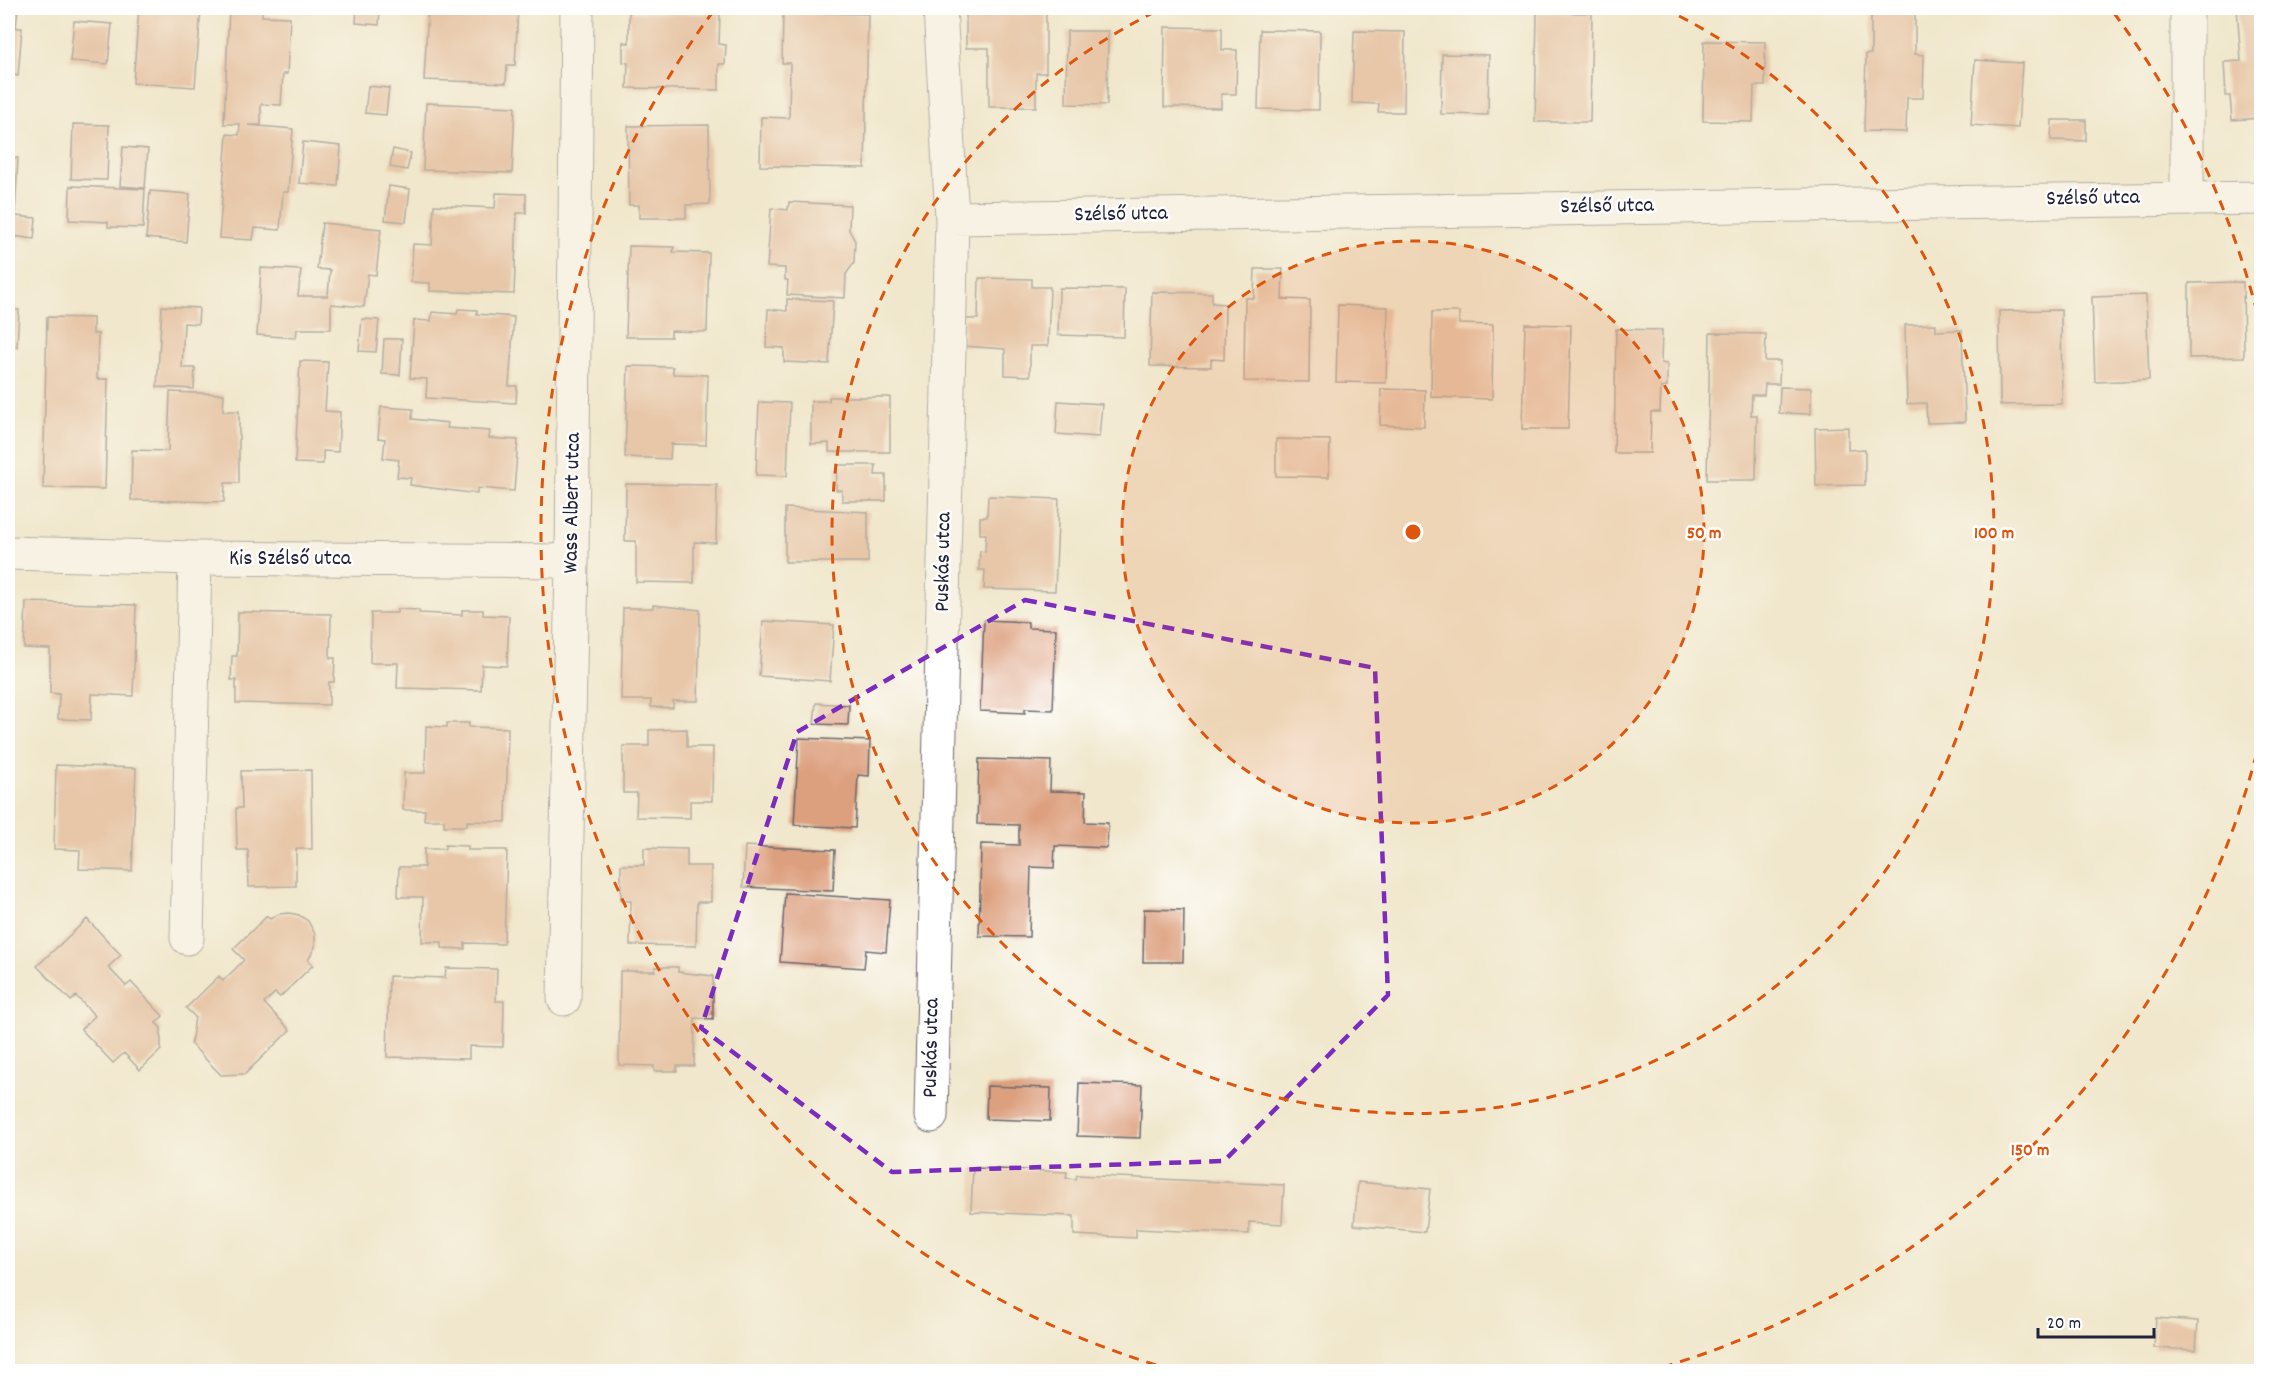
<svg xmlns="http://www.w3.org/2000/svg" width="2269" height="1379" font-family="Dekko,sans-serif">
	<rect width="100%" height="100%" fill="#fff"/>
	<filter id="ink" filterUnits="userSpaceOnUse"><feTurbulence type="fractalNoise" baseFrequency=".0167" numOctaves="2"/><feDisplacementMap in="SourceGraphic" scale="12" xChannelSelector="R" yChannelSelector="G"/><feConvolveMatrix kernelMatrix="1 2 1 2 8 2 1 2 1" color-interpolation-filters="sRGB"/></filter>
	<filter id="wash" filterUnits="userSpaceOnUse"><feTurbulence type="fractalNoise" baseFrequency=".008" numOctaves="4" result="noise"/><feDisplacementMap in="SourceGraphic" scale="24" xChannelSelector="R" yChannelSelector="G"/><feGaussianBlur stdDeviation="1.35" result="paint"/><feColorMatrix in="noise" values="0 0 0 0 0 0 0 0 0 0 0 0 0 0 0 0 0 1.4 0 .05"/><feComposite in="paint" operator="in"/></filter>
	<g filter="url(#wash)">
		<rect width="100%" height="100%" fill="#f0e7cc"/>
		<g id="blocks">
			<!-- building -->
			<path fill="#dda07f" d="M8 8H18L16 28H22L18 76 8 74Z
				M139 8H201L195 87 133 83Z
				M229 8H262V16L290 17 287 74H283L281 105 261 104V125H248L293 129 288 192H283L280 230 255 228 253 240 219 238 227 134 239 135 240 124H224Z
				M299 8H310V11L298 10Z
				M357 8H380L379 25 356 23Z
				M428 8H518L515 65H507L506 83 424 80Z
				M966 8H1046V73H1036V107H989V48H966Z
				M1871 8H1915V54L1924 55 1923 98H1907L1906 132 1864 131 1866 54H1871Z
				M2237 8H2262V118L2232 120 2230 96H2226L2224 62 2241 61Z
				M629 12 720 14 719 44 726 45 725 64H719V90L627 88 628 63 623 62V42L629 43Z
				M783 12 868 14 865 168 760 166 761 117 789 118 790 63H782Z
				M1537 12 1592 13 1590 122H1535Z
				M74 21 112 24 108 64 70 61Z
				M1165 27 1222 28V50H1237L1236 94H1221V108L1164 107Z
				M1260 30 1320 31 1319 110 1258 109Z
				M1067 31H1108L1107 105 1066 104Z
				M1354 31 1405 32 1404 112H1378L1379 104 1352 103Z
				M1704 41 1765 42V86H1754L1753 122 1703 121Z
				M1442 54 1489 55 1488 115 1441 114Z
				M1975 60 2022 63 2018 128 1971 125Z
				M368 86 389 88 386 115 365 113Z
				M426 103 515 107 512 173 423 170Z
				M2052 120H2086V141L2051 140Z
				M73 124 109 125 107 180 71 179Z
				M709 125 710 204 686 205V218H639V205H629L628 126Z
				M303 142 341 146 338 186 299 183Z
				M123 147 148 149 145 188 120 186Z
				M393 149 411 153 407 170 390 167Z
				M8 158H18L15 214H8Z
				M70 186 145 189 143 228 108 227V222L69 220Z
				M389 186 410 189 406 222 385 220Z
				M150 191 190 194 186 242 146 238Z
				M496 193 526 194V213H517L514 294 430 291V283L411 282 413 244 432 245 434 205 495 208Z
				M789 202 850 205 849 230 855 241 854 263 846 274 845 298 787 295 788 280H785V268L767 267 771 208 788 210Z
				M15 216 36 218 34 239 13 236Z
				M322 223 381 229 376 275 368 274 364 307 331 304V329H297L296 338 257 335 261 268 301 270 298 296H328L330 270 317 269Z
				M629 246 674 247 673 252 709 253 707 332 671 331V337H626Z
				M1255 269H1283L1282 299 1310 300 1309 382 1244 381 1245 298H1254Z
				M979 278 1032 279V287H1050L1048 346H1030V376L1005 375V349L963 346 964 319H978Z
				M2243 282 2244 357 2189 358V283Z
				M1059 288 1125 289 1124 337 1058 335Z
				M1152 292 1212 293V303L1225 304 1224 360 1211 359V367L1150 366Z
				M2146 295 2149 380 2095 382 2092 297Z
				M787 299 833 301 829 364 784 362V348L766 347 768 309 787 311Z
				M1338 305 1388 307 1386 383 1336 382Z
				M162 306 199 308 198 324 184 323 182 368H195L194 389 157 387Z
				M8 309 19 310 17 347H8Z
				M458 309 477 310V314L514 317 509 386H517L516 403 426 398 427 379 410 378 414 320 431 321 432 312 457 314Z
				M2061 310 2062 404 2000 405 1999 311Z
				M1432 312H1459V324L1493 325 1492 399 1431 397Z
				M47 317 93 318V334H98L97 379H108L105 489 43 488Z
				M362 319 379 320 376 352 359 351Z
				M1525 324 1571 325 1568 429H1522Z
				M1936 324V331L1962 330 1965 422 1927 423 1926 403 1907 404 1905 325Z
				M1616 329 1662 330 1661 363 1667 364V387L1661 388 1660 412H1651L1650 453H1614Z
				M1710 333 1766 334 1765 361H1780L1779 384H1765L1764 395H1752L1751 415H1757L1756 480H1707Z
				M384 339H402L400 375 382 374Z
				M300 361 328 362 325 411 340 412 338 452 323 451V464L295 463Z
				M628 366 673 367V374L708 375 706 445 671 444 670 459 625 457Z
				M1780 387 1811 388V414L1779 413Z
				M1381 389 1425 390 1424 427 1380 425Z
				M170 392 224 394 223 411H239V483H225L224 502 131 500 132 450 168 451Z
				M829 397H890V452H829V443L811 444V401H829Z
				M1058 401 1102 404 1099 437 1056 434Z
				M759 402 790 403 787 476 756 475Z
				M381 407 413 409 412 419 448 423 447 428 490 431 489 438 518 440 514 491 477 488V494L410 485 411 478 397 477 399 460 383 458 385 439 378 438Z
				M1848 427V450L1865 449V485L1816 486 1815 428Z
				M1276 439 1330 440 1329 477 1276 476Z
				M837 465H876L875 475H886V501H842V490H836Z
				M626 484 717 485 716 543 694 542V583L636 582V541H625Z
				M988 496 1059 499 1055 591 984 589 985 570H979L980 551 985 552 986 534H980V517H987Z
				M785 508 868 512V562H785Z
				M26 602 136 605 133 696 92 694 91 720 58 719 59 694 50 693V649L24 648Z
				M653 605 700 610 698 701H673V708L651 707V700H621L623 608H653Z
				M397 609 419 610V613L462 615V610H483V615L509 616 507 666 482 665 481 690 397 688 398 663H370L371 613H397Z
				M238 612 331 614 330 658H335L334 682H329V705L236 703V680H231L232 656H237Z
				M984 620 1028 622V628L1056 629 1053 710 1025 709V713L980 711Z
				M763 621 834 625 830 681 759 676Z
				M816 703 849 705 848 725 814 724Z
				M447 723H469V727L508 728 506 822 467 821V826H444V820H424L425 810H403L404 773H425L426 726 447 727Z
				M687 729V747H713L712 801H690V818L636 817 637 793H623V746H649V730Z
				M799 738 870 741 869 776 858 775 855 828 794 825Z
				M979 759 1051 761 1050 791 1086 792 1085 822 1108 823 1107 848 1055 846 1054 868 1031 867 1029 937 979 936 981 844 1019 845V825L977 824Z
				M56 765 136 768 132 871 79 869 80 850 54 849Z
				M311 770 312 849H296V886L249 887 248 850H237L236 808H242L241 771Z
				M445 845 468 846V850H507L504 944 465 943V949L442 948V942H422L423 897H398L399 867H424V849H445Z
				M745 846 835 850 833 891 743 887Z
				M644 848 687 849V866H711V902H697L696 946 630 945 631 901H621V865H644Z
				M785 893 890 900 886 952 866 950 864 968 780 962Z
				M1144 909 1184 910 1183 962H1143Z
				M289 913 299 915 308 921 315 934V947L308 960 313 965 280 997 275 993 264 1003 290 1030 245 1074 221 1075 191 1044 195 1017 186 1008 219 976 223 981 244 960 233 949 267 916 270 919 279 914Z
				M87 919 121 955 108 967 126 986 131 982 163 1016 156 1023 161 1028V1050L140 1070 124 1053 113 1063 81 1029 95 1016 76 996 71 1001 37 966Z
				M655 967H678V972L713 976V1019L695 1018 694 1066H677V1071H654V1066L619 1065 620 971H655Z
				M446 968 497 969 496 1001H504L503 1047 469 1046V1059L387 1057 389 976 445 978Z
				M1079 1083 1142 1085 1140 1138 1077 1136Z
				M987 1086 1051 1088 1050 1121 986 1119Z
				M973 1168 1067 1172 1066 1178 1076 1179 1077 1175 1284 1185 1282 1224 1249 1222V1234L1136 1229V1238L1074 1235V1216L971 1212Z
				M1358 1182 1430 1189 1425 1232 1354 1225Z
				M2156 1318 2198 1321 2196 1350 2154 1348Z"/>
		</g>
	</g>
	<g filter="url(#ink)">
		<use href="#blocks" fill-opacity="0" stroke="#6a676e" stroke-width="1.5"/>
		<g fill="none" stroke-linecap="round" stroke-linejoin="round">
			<defs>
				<path id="street" d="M2187 8V197
					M952 218 2262 198
					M8 553 195 558 572 561
					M187 938 195 558
					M564 999 572 561 577 8
					M931 1116 952 218 940 8"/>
			</defs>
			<!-- street casing -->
			<use href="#street" stroke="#6a676e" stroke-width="35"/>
			<!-- street -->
			<use href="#street" stroke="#fff" stroke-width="33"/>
		</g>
	</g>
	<!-- marked area -->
	<path d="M0 0H2269V1379H0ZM1025 600 1375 668 1388 995 1224 1161 892 1172 701 1028 797 732Z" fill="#f0e7cc" fill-opacity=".55" fill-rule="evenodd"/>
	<path fill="none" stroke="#7b2cbf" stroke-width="4.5" stroke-dasharray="12 8" stroke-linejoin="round" d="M1025 600 1375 668 1388 995 1224 1161 892 1172 701 1028 797 732Z"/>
	<!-- distance rings -->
	<circle cx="1413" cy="532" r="291" fill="#de560e" fill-opacity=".12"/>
	<g fill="none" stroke="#de560e" stroke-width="3" stroke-dasharray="10 8">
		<circle cx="1413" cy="532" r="291"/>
		<path d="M1663 8A581 581 0 1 1 1163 8"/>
		<path d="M2261 736A872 872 0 0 1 1653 1370M1173 1370A872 872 0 0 1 712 13M2114 13A872 872 0 0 1 2261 328"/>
	</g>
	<g text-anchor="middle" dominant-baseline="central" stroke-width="5" stroke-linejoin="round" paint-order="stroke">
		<!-- street labels -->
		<g font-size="22" fill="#22223b" stroke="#fff">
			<text transform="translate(2093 199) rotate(-1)">Szélső utca</text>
			<text transform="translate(1607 207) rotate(-1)">Szélső utca</text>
			<text transform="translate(1121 215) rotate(-1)">Szélső utca</text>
			<text transform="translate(573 503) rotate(-89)">Wass Albert utca</text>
			<text x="290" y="559">Kis Szélső utca</text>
			<text transform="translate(944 562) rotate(-89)">Puskás utca</text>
			<text transform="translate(932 1048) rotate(-89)">Puskás utca</text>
		</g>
	</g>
	<circle cx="1413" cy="532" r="9" fill="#de560e" stroke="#fff" stroke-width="3"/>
	<g font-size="18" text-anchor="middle" font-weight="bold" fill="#de560e" stroke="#fff" stroke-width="5" stroke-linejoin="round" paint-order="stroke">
		<text x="1704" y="538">50 m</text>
		<text x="1994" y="538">100 m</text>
		<text x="2030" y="1155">150 m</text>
	</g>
	<!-- margin -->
	<rect width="2269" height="1379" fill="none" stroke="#fff" stroke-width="30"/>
	<!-- scale -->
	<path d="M2038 1328v9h116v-9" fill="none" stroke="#22223b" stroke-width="3"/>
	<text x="2047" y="1328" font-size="18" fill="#22223b" stroke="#ffffff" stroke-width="4.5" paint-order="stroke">20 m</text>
</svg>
